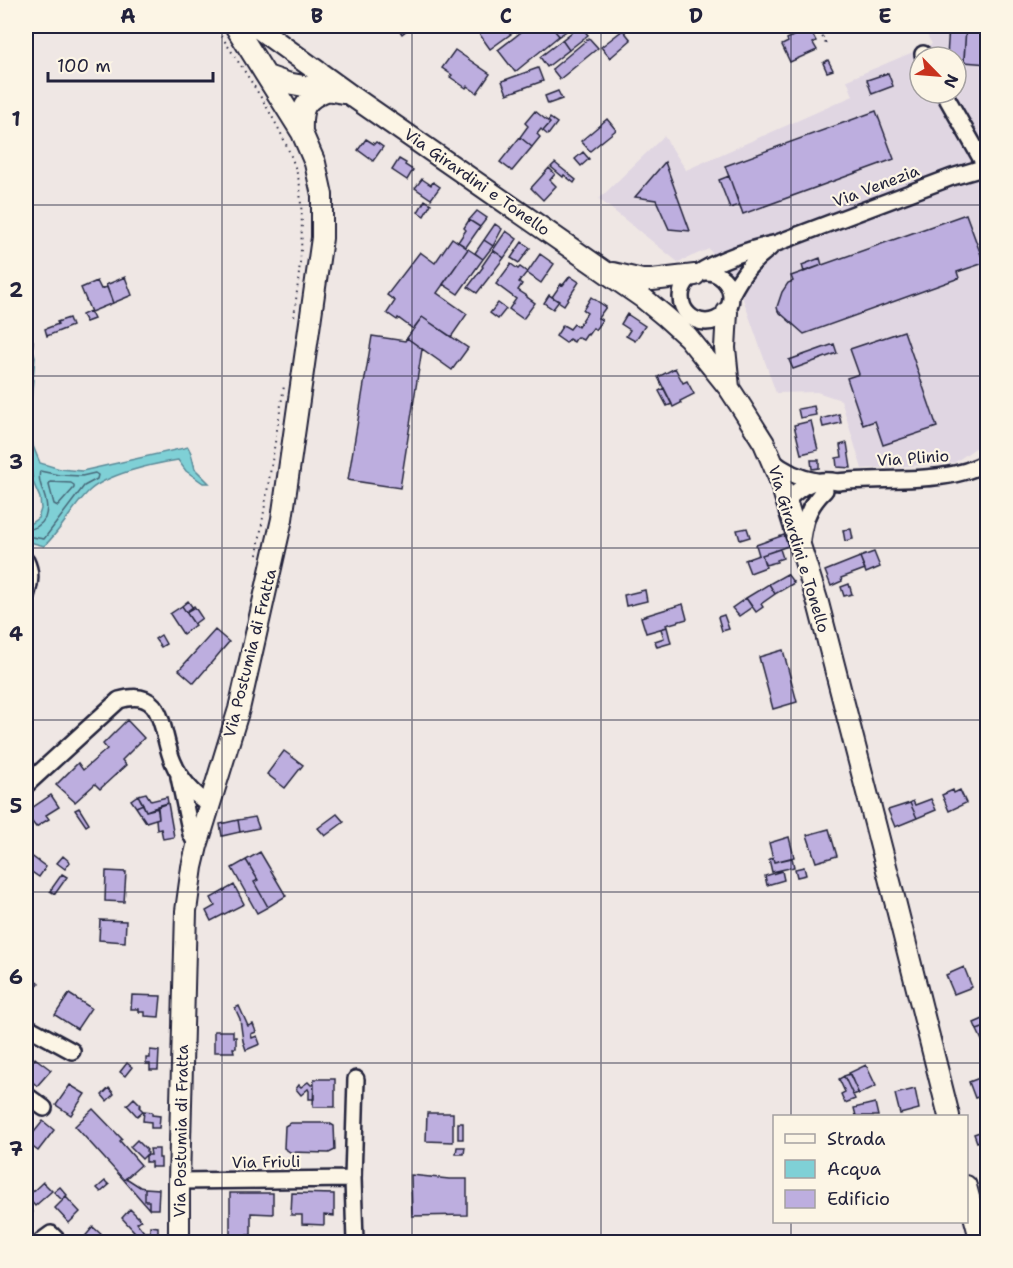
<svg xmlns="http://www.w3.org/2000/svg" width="1013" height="1268" font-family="'Shantell Sans',sans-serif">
	<rect width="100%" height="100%" fill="#efe7e4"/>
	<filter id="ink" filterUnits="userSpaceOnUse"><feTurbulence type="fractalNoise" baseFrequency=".0167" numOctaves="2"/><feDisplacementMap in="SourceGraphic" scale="12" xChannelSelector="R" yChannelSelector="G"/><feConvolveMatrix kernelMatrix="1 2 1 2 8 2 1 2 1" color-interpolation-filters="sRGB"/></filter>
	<g filter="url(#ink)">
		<!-- built -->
		<path fill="#e0d6e2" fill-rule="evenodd" d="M922 26H987V440L954 463 862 469 841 400 817 392 776 393 741 293 709 249 678 262 599 199 664 136 686 170 853 96 847 80 932 44ZM920 57H956V93H920Z"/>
		<!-- water -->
		<path fill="#7fd0d6" stroke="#5a8a98" stroke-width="1.5" d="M34 353 35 357 29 423 33 446 40 463 60 469 82 471 188 447 191 453 195 469 209 483H203L186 471 178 460C153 464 106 474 88 492 71 509 61 531 44 546L26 541V524L31 523 38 518 41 509 40 498 33 482 30 458 26 448V414L30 365 26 364V356Z"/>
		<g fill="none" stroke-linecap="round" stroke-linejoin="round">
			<!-- shore -->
			<path stroke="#476879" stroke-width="1.5" d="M50 482 71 483 74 485V488L58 506 54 504 49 485Z
				M26 530C34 529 41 526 45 518 52 499 36 487 40 471L59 475 82 476 95 473 98 475 97 479 84 486 44 539 26 536"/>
		</g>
		<!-- building -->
		<path fill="#bdaedf" stroke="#22223b" stroke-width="1.5" d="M376 26H412L402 34 398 28 382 29Z
			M486 26H522L490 49 478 32Z
			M529 26H551L559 36 515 72 498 50Z
			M551 26H574L559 36Z
			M580 26 588 35 569 50 562 40Z
			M949 26H966L963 74H956V57H947Z
			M966 26H988V64L964 62Z
			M809 28 816 41 813 43 817 50 790 62 782 45 788 42 787 39Z
			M623 30 631 40 610 58 601 47Z
			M589 38 598 48 560 79 552 69Z
			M562 40 569 50 547 67 540 57Z
			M455 50 490 74 477 93 467 86 466 88 450 77 452 75 442 68Z
			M828 60 833 70 827 72 823 63Z
			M538 68 543 81 507 94 502 81Z
			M888 73 893 86 872 94 867 80Z
			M558 91 562 99 548 104 545 96Z
			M535 111 550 123 543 131 541 129 537 134 540 137 532 147 520 137 528 126 525 123Z
			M876 111 894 159 743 214 725 166Z
			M550 118 557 123 548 135 543 131 550 123 548 121Z
			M607 119 616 130 590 151 581 141Z
			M520 137 532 147 512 171 500 162Z
			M366 139 374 144 376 142 383 147 373 161 358 150Z
			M583 152 589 159 581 166 575 159Z
			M399 159 406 163 405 165 413 170 407 180 392 170Z
			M665 162 690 231 669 229 656 200 635 197Z
			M555 163 576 180 574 183 564 175 563 177 551 167Z
			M549 168 555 174 550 180 556 186 543 200 531 188Z
			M729 176 739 205 730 208 719 180Z
			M422 179 431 185 433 182 440 187 431 199 415 188Z
			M425 200 431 204 424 216 418 212Z
			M477 211 487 218 480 227 469 220Z
			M966 214 984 263 957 272 959 278 804 334 778 311 777 307 782 292 788 283 793 281 791 276Z
			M469 220 480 227 466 247 458 242 466 230 464 228Z
			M495 224 502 229 493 246 484 240Z
			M506 231 517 239 504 258 493 250Z
			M452 238 468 249 437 293 467 314 451 337 422 317 413 329 398 318 397 320 387 313 395 301 387 295 420 252 435 263Z
			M484 240 493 246 483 259 475 253Z
			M522 242 530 248 519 263 511 258Z
			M468 249 483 259 458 294 443 284Z
			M493 250 504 258 477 293 468 287 483 267 482 266Z
			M540 254 554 264 541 283 527 273Z
			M820 258 822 265 804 272 802 265Z
			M511 264 518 269 520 267 527 272 519 282 522 284 518 290 527 296V297L535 303 523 319 509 309 516 299 496 284Z
			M570 276 579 282 564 305 552 297 561 284 563 285Z
			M125 277 132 295 113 303 106 285Z
			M97 281 101 289 107 287 113 303 91 312 81 288Z
			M549 295 559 301 553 309 544 303Z
			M591 297 606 307 598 318 602 320 595 330 593 328 588 335 587 334 583 340 577 337 574 342 569 339 566 343 556 336 563 325 570 329 574 324 578 327 587 313 583 310Z
			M498 303 506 309 498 319 490 313Z
			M90 311 94 319 86 322 82 315Z
			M627 314 645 326 635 341 626 336 630 330 621 324Z
			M422 317 468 348 452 370 407 338Z
			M69 318 72 326 47 336 45 329 58 324 57 322Z
			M904 331 937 427 883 445 875 421 863 425 847 378 859 374 850 349Z
			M372 336 405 341 407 338 422 349 400 488 348 480Z
			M26 341H33L32 352H26Z
			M834 344 837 353 793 369 789 360Z
			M675 368 683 383 687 381 694 394 680 401 681 403 673 407 658 377Z
			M664 388 672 404 667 406 659 391Z
			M814 406 816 415 800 418 798 409Z
			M839 414 841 423 823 427 821 419Z
			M811 421 818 450 801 454 794 425Z
			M847 443 851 468 837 467 836 458 842 457 840 445Z
			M811 460H819V468L812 469Z
			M747 528 750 537 740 540 737 530Z
			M851 529 853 539 845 541 843 530Z
			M784 535 788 546 762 555 766 567 750 573 745 560 759 555 756 545Z
			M780 549 783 558 777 560V562L765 565 762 555Z
			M874 552 880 567 866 573 860 557Z
			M860 557 865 569 841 578 842 581 831 586 825 571Z
			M787 574 794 583 775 594 769 584Z
			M769 584 775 594 761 604 763 607 756 612 746 598Z
			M849 584 852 594 844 596 841 587Z
			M645 590 647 601 626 606 624 595Z
			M746 598 752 607 739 616 732 608Z
			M188 601 193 608 186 612 182 606Z
			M683 604 687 619 666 625 667 627 646 633 641 617Z
			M182 606 195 625 183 634 170 614Z
			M194 606 202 618 194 624 186 612Z
			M724 615 729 629 722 631 718 617Z
			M667 627 671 643 657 647 655 641 664 638 661 629Z
			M215 630 229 642 194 683 179 670Z
			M161 635 166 644 161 647 155 639Z
			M783 650 797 702 773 709 759 657Z
			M127 720 144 738 122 760 126 765 100 789 95 784 75 802 56 785 78 763 83 770 107 749 103 744Z
			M284 751 303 765 285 788 267 774Z
			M953 790 954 793 960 790 966 803 949 811 942 795Z
			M146 793 151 801 167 797 168 803 146 811 138 795Z
			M51 795 59 807 46 815 49 819 36 827 32 822 26 826V812Z
			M138 795 143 804 136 807 131 800Z
			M931 799 936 810 917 818 910 803 913 801 915 805Z
			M168 803 174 837 163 839 161 829 157 830 156 819 159 818 157 806Z
			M910 803 917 818 895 827 888 810Z
			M143 804 146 811 158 808 159 818 146 822 136 807Z
			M79 808 89 824 86 826 75 810Z
			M337 814 344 822 325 836 318 828Z
			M255 817 259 828 240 832 238 820Z
			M238 820 240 832 222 836 220 824Z
			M829 829 837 856 816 862 807 835Z
			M789 837 794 857 774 862 769 843Z
			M26 852 46 867 39 877 26 868Z
			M260 852 286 896 268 907 254 882 258 880 246 860Z
			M63 856 70 862 65 869 57 863Z
			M773 858 774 862 792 858 794 867 772 872 769 859Z
			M246 860 258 880 254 882 268 907 257 913 232 868Z
			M804 867 806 875 797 877 795 869Z
			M106 871 126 872 124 902 105 901Z
			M782 871 784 880 767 885 765 876Z
			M62 874 67 877 55 894 50 891Z
			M234 885 244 904 211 921 206 911 215 906 211 898Z
			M100 920 126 921 125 942 99 940Z
			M964 967 972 987 954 994 946 975Z
			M26 973 39 983 29 999 26 997Z
			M69 994 91 1008 77 1029 55 1015Z
			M132 995 161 996 159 1017 145 1016V1012H139V1009H131Z
			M239 1006 248 1026 253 1024 256 1032 251 1034 252 1038 257 1036 260 1044 246 1050 243 1041 240 1019 235 1008Z
			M988 1017V1026L977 1030 974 1023Z
			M988 1026V1053L977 1030Z
			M214 1031H233V1037H236V1048H233L234 1052H214Z
			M150 1050 159 1051 158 1070H150V1064H146V1058H150Z
			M35 1058 51 1070 37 1086 26 1076V1070Z
			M127 1063 132 1067 125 1076 120 1072Z
			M866 1065 876 1086 859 1094 849 1073Z
			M850 1074 858 1093 853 1095 844 1076Z
			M987 1075 988 1094 975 1098 969 1082Z
			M844 1076 855 1099 845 1103 841 1094 845 1092 839 1079Z
			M314 1079H335V1107H313Z
			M308 1082 311 1085H314V1099H309V1091L308 1089 301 1095 296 1089 299 1085 301 1087Z
			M70 1085 85 1094 71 1115 56 1105Z
			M109 1088 114 1094 107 1101 102 1095Z
			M915 1089 919 1109 900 1114 895 1094Z
			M134 1098 141 1105 139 1107 143 1111 137 1116 127 1105Z
			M875 1103 878 1116H856L854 1108Z
			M93 1109 122 1139 120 1141 141 1165 124 1180 75 1126Z
			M144 1111 152 1112V1115L160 1116 159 1128H151V1122L143 1121Z
			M427 1113H453V1142L426 1141Z
			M43 1121 54 1130 38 1151 26 1142Z
			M290 1123H329L334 1126 335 1150 329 1153 290 1152 284 1148 285 1126Z
			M458 1123H463V1139H458Z
			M988 1129V1138L977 1142 974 1134Z
			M137 1140 147 1150 146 1151 148 1153 142 1159 130 1147Z
			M457 1147H465L464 1154H456Z
			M150 1149H159V1158H161V1167H151V1162H146V1155H151Z
			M411 1175 449 1179H467V1215L412 1216Z
			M126 1178 140 1187 145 1188V1201H149V1209L124 1180Z
			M105 1181 109 1185 101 1192 97 1188Z
			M43 1182 52 1191 35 1206 27 1197Z
			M60 1187 67 1195 62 1200 54 1192Z
			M145 1188 159 1189 158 1209H149V1201H145Z
			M230 1193H273V1214L251 1213V1235H230Z
			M292 1193 334 1194V1216L324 1215V1225L302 1224V1215H291Z
			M66 1197 80 1212 69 1223 55 1208Z
			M26 1204 33 1212 26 1220Z
			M130 1209 141 1220 137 1223 144 1232V1242L122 1218Z
			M150 1226 158 1227V1242H144V1232H150Z
			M93 1227 103 1236 97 1242H84L82 1240Z"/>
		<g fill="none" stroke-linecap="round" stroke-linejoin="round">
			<defs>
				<path id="minor" d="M923 54 924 57
					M944 93 986 167
					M681 297a25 25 0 1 1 50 0a25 25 0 1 1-50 0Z
					M697 274C717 260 753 248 777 243L952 177 986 167 988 170
					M731 295C741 275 752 261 770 248
					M771 460C785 472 798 478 816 481
					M787 500C803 484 816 478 838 482 883 476 950 486 988 461
					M801 546C804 522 807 507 825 490
					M26 561C32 573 30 583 26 596
					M179 777 191 834 197 846
					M26 785 119 700C166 686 160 732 173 762 180 779 194 795 209 804
					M26 1026 72 1051
					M26 1095 44 1108
					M353 1179 356 1079
					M179 1181 353 1179 355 1242
					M40 1242 51 1234 59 1242"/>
				<path id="major" d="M255 26 349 94 643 298 666 317 688 337 729 388 742 408 764 443 779 478 818 603 895 901 949 1116
					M267 76 287 83 343 93
					M302 133C301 108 303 100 328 90
					M613 273 642 280H652L695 275
					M727 312 725 348 729 388
					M966 1186 981 1242
					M179 1242V1181L186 911 192 867 197 846 239 709 282 519 322 238V195L315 163 302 133 235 26"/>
			</defs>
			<!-- minor casing -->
			<use href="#minor" stroke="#22223b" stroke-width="20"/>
			<!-- major casing -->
			<use href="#major" stroke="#22223b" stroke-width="24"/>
			<!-- path -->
			<path stroke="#22223b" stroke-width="2" stroke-dasharray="1.5 4.5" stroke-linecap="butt" d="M215 26C244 72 286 128 299 181 301 189 300 197 301 204 304 242 298 280 294 318
				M817 26 826 44
				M257 555 284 386"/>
			<!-- minor -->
			<use href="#minor" stroke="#fcf5e5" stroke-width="15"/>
			<!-- major -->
			<use href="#major" stroke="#fcf5e5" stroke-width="20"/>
		</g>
	</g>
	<!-- grid -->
	<path fill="none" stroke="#22223b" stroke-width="1.5" stroke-opacity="0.55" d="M222 26V1242M412 26V1242M601 26V1242M791 26V1116M26 205H988M26 376H988M26 548H988M26 720H988M26 892H988M26 1063H988M791 1222V1242"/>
	<g text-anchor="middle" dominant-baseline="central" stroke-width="4.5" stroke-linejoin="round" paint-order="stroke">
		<!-- street labels -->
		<g font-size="16" fill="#22223b" stroke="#fcf5e5">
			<text transform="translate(477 182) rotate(35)">Via Girardini e Tonello</text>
			<text transform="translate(876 186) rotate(-21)">Via Venezia</text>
			<text transform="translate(913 458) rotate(-4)">Via Plinio</text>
			<text transform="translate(799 549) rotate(73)">Via Girardini e Tonello</text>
			<text transform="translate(250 653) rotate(-76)">Via Postumia di Fratta</text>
			<text transform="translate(181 1131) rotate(-89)">Via Postumia di Fratta</text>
			<text transform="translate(266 1162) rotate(-1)">Via Friuli</text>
		</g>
	</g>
	<!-- margin -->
	<rect width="1013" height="1268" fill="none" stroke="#fcf5e5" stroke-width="66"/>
	<!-- legend -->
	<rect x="773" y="1115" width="195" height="108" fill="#fcf5e5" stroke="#a5a1a1" stroke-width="1.5"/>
	<rect x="785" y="1134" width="30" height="9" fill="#fcf5e5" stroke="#a5a1a1" stroke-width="1.5"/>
	<text x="827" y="1145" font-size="18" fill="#22223b">Strada</text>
	<rect x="785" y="1160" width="30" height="18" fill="#7fd0d6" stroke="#a5a1a1" stroke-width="1.5"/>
	<text x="827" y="1175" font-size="18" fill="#22223b">Acqua</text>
	<rect x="785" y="1190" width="30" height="18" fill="#bdaedf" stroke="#a5a1a1" stroke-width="1.5"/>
	<text x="827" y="1205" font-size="18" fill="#22223b">Edificio</text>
	<!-- north arrow -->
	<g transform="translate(938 75) rotate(115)"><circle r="28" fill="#fcf5e5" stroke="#a5a1a1" stroke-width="1.5"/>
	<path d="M0-4.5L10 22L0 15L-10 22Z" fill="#c8321e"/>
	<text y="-9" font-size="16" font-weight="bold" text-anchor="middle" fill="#22223b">N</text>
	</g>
	<!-- scale -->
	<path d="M48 72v9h165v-9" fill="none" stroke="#22223b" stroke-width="3"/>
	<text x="57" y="72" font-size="18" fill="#22223b" stroke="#fcf5e5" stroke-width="4.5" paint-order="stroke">100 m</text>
	<rect x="33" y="33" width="947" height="1202" fill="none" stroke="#22223b" stroke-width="2"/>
	<g font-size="20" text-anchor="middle" font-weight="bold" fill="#22223b">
		<text x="128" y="23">A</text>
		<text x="317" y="23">B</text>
		<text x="506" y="23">C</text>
		<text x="696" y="23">D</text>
		<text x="885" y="23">E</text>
		<text x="16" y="126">1</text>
		<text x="16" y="297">2</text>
		<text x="16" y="469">3</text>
		<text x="16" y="641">4</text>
		<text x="16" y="813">5</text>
		<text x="16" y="984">6</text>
		<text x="16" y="1156">7</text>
	</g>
</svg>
